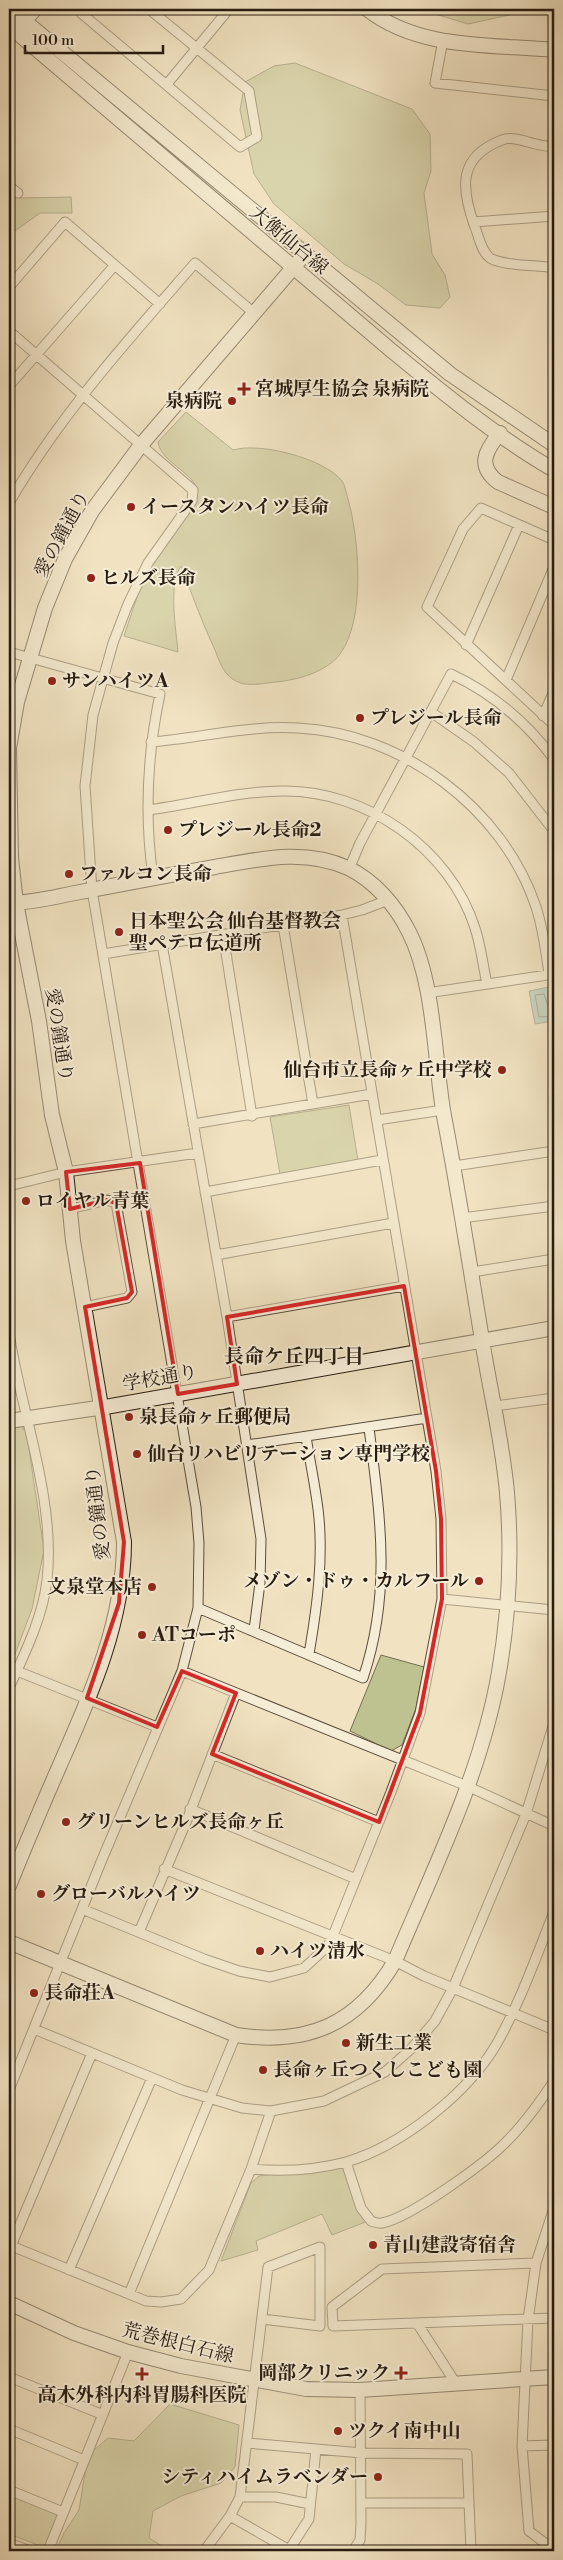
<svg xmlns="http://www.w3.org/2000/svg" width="563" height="2560" font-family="'Libre Bodoni','Noto Serif JP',serif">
	<rect width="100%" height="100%" fill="#f1e3c2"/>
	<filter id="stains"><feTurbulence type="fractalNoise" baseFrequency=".004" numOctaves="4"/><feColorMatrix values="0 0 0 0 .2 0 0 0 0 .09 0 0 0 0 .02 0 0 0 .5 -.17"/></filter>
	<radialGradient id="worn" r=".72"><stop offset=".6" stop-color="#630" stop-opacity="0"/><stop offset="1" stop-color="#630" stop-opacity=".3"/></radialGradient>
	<!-- green -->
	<path fill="#bec290" stroke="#726e50" d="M419 9H523L514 14 468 24Z
		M295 63 412 109 430 134 431 171 424 193 432 254 445 275 450 297 440 308 406 305 378 284 344 264 274 204 254 174 240 110 245 82 274 66Z
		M9 196 21 198 71 197 72 213H40L9 235Z
		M186 412 233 450C259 442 324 458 342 481 345 485 346 493 348 499 359 538 366 619 340 654 327 672 297 680 276 682 257 684 240 689 227 674 221 667 218 658 215 650 202 623 192 594 181 566 168 585 176 629 178 652L124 636 139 591 152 565 198 490C190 470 161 462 158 442Z
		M349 1105 358 1161 280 1174 270 1117Z
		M23 1425V1430L26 1429 44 1550 32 1609 9 1670V1427Z
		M381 1655 424 1667 416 1708 402 1745 391 1751 350 1731Z
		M344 2166 368 2221 332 2235 322 2214 256 2241 258 2250 221 2261 251 2183 259 2176Z
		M170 2404 239 2425 235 2467 221 2483 181 2496 153 2511 149 2538 162 2546 163 2551H56L64 2533 79 2510 86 2467 94 2450 108 2438 134 2441Z
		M9 2492 60 2515 49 2543 43 2547 9 2534Z"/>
	<!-- water -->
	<path fill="#9bbeb3" stroke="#6d7d72" d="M549 987 554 1021 535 1024 529 991Z"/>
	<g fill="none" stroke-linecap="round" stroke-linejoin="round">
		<!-- shore -->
		<path stroke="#616c62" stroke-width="1" d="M554 1008 548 1006 544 994 535 995 539 1017 554 1016"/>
		<defs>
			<path id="street" d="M85 9 81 13 240 147 257 137 249 91 149 9
				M9 39 15 32
				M443 40 435 83 554 96
				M167 84 229 9
				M554 146C539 149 517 134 502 140 457 157 461 189 475 227 479 237 481 251 490 258 502 266 539 265 554 268
				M9 186 18 193
				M473 222 554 216
				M9 287 65 222 160 304
				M9 331 193 490 192 501 148 563 128 604 113 643 93 715 85 786 92 890 196 1507 199 1543 198 1608 182 1671 101 1862 9 2090
				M9 386 114 266
				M9 503C59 416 129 339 195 263L254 313
				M554 540 481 508 463 529 427 607 554 725
				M466 645 519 525
				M9 652 160 694C147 756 144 814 153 877
				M506 680 554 567
				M431 712 474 742 509 773 554 831
				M543 716 554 691
				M151 742C200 738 249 725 298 728 402 733 503 808 536 907 543 928 546 952 549 974
				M148 810C193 804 238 791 283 791 366 790 450 849 475 928 481 946 483 966 487 984
				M349 869 360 843 451 674C492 693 527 723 554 759
				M283 925 313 1104
				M223 934 252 1116
				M162 944 227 1317 261 1539 260 1583 254 1630
				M103 954 342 915 362 910 388 900
				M427 993 554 974
				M377 1120 443 1110
				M193 1124 372 1094
				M454 1166 554 1151
				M9 1186 66 1172 198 1153
				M205 1192 382 1160
				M70 1209 107 1200 116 1203 132 1292 127 1298 85 1307
				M462 1218 554 1206
				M216 1255 393 1223
				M472 1272 554 1259
				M227 1317 404 1286
				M9 1333C21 1412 56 1500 47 1580 43 1617 24 1655 9 1688
				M495 1406 554 1398
				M306 1437C310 1461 315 1485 318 1509 324 1557 317 1607 309 1654
				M247 1445 427 1418
				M442 1599 554 1610
				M198 1608 363 1678C392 1592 380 1516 369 1428
				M17 1671 157 1727
				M182 1671 467 1786 554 1826
				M212 1754 379 1822
				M190 1809 356 1879
				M164 1869 395 1961 424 1976 554 2030
				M82 1909 204 1959 239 1971 270 1977 304 1968 328 1946 334 1933 391 1792 420 1713 442 1599 441 1519 436 1471 342 915
				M139 1932 187 1820 236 1693
				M34 2029 182 2090 242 2108 271 2111 324 2101 385 2072 411 2049 435 2021 453 1988 526 1814 554 1723
				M346 2162 361 2208 371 2221C374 2222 379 2224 382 2223 410 2218 487 2162 507 2141 525 2123 540 2102 554 2081
				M251 2169C283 2172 315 2170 346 2162 401 2146 467 2094 496 2045 520 2003 536 1957 554 1912
				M554 2208 536 2263 528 2320 522 2446 529 2531 554 2550
				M9 2245 146 2301 161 2302 181 2299 209 2270 251 2169 271 2111
				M11 2246 92 2053
				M536 2263 382 2269 332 2307 333 2326 554 2318
				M69 2270 152 2078
				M129 2294 236 2035
				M417 2323 455 2382
				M9 2377 101 2414
				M9 2429 84 2460
				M247 2443 362 2453 467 2454 471 2551
				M522 2446 554 2445
				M9 2490 63 2512
				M240 2497H276L310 2504
				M361 2503H469
				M230 2516 291 2551
				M9 2543 30 2551
				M289 2550 309 2519 316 2449
				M48 2551 128 2352
				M204 2551 230 2516 240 2497 268 2267 320 2247V2326L262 2319
				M353 2551 360 2540 361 2524 360 2390"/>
			<path id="secondary" d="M10 9 450 374 554 445
				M367 9C419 50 491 44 554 50
				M9 26 392 351C443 393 497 437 554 470
				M19 27 35 9
				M500 433C485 451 477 466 498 482L554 507
				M9 903C31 903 54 897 75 893 122 884 169 875 215 867 260 859 304 848 348 868 375 881 396 906 409 932 435 983 434 1059 444 1116 459 1194 471 1273 484 1352 492 1399 503 1446 507 1493 512 1552 509 1614 499 1672 482 1772 434 1868 395 1961 358 2024 308 2046 236 2035L9 1942
				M9 1421 111 1406 554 1328
				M9 1886C25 1846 42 1806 59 1767 91 1695 124 1621 124 1542L73 1241 66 1172 52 1115 39 1021 16 903 11 858 9 748 17 702 45 608 65 559 92 511 141 445 304 255
				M9 2303 74 2333 128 2352 181 2366 306 2389 360 2390 554 2377"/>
		</defs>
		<!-- street casing -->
		<use href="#street" stroke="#5a4d3c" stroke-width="11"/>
		<!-- secondary casing -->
		<use href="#secondary" stroke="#271b10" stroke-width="16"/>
		<!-- street -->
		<use href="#street" stroke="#f6edd7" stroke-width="9"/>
		<!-- secondary -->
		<use href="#secondary" stroke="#f6edd7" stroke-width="14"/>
	</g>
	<!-- marked area -->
	<path d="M0 0H563V2560H0ZM140 1163 178 1394 237 1384 227 1317 404 1286 436 1471 441 1519 442 1599 420 1713 379 1822 212 1754 236 1693 182 1671 157 1727 87 1698 119 1603 124 1542 85 1307 127 1298 132 1292 116 1203 107 1200 70 1209 66 1172Z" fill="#f1e3c2" fill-opacity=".55" fill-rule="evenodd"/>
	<path fill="none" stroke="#d62828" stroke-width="4" stroke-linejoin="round" d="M140 1163 178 1394 237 1384 227 1317 404 1286 436 1471 441 1519 442 1599 420 1713 379 1822 212 1754 236 1693 182 1671 157 1727 87 1698 119 1603 124 1542 85 1307 127 1298 132 1292 116 1203 107 1200 70 1209 66 1172Z"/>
	<!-- markers -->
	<g fill="#8f2418" stroke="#f6edd7" stroke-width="2">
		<path d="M241.5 381.5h5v5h5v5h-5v5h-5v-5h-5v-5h5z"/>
		<circle cx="232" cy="401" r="5"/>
		<circle cx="131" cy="507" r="5"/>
		<circle cx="91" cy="578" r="5"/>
		<circle cx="52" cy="681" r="5"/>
		<circle cx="360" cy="718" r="5"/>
		<circle cx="168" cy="830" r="5"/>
		<circle cx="69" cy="874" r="5"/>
		<circle cx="119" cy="932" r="5"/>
		<circle cx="502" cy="1070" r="5"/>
		<circle cx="26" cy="1201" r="5"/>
		<circle cx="129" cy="1417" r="5"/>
		<circle cx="137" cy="1454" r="5"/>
		<circle cx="479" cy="1581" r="5"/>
		<circle cx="152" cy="1587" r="5"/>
		<circle cx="142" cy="1635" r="5"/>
		<circle cx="66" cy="1822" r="5"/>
		<circle cx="41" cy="1894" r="5"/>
		<circle cx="260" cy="1951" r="5"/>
		<circle cx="34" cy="1993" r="5"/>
		<circle cx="346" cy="2043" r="5"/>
		<circle cx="263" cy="2070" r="5"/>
		<circle cx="373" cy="2245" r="5"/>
		<path d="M398.5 2365.5h5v5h5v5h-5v5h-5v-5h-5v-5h5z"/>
		<path d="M139.5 2366.5h5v5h5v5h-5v5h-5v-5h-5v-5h5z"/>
		<circle cx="338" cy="2431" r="5"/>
		<circle cx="378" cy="2477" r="5"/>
	</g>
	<g text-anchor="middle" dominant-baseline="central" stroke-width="4" stroke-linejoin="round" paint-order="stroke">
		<!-- street labels -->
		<g font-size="19" fill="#271b10" stroke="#f6edd7">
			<text transform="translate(289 240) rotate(40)">大衡仙台線</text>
			<text transform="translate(62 534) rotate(-62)">愛の鐘通り</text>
			<text transform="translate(59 1035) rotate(81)">愛の鐘通り</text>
			<text transform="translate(160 1378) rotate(-10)">学校通り</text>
			<text transform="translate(98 1513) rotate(-97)">愛の鐘通り</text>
			<text transform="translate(178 2343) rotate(14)">荒巻根白石線</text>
		</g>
		<!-- poi labels -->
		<g font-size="19" font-weight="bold" fill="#271b10" stroke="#f6edd7" text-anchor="start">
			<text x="255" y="389">宮城厚生協会 泉病院</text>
			<text x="222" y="401" text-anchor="end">泉病院</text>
			<text x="141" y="507">イースタンハイツ長命</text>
			<text x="101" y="578">ヒルズ長命</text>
			<text x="62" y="681">サンハイツA</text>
			<text x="370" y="718">プレジール長命</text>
			<text x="178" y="830">プレジール長命2</text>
			<text x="79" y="874">ファルコン長命</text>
			<text x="129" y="921">日本聖公会 仙台基督教会<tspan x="129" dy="22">聖ペテロ伝道所</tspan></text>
			<text x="492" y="1070" text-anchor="end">仙台市立長命ヶ丘中学校</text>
			<text x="36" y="1201">ロイヤル青葉</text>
			<text x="139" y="1417">泉長命ヶ丘郵便局</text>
			<text x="147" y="1454">仙台リハビリテーション専門学校</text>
			<text x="469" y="1581" text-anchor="end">メゾン・ドゥ・カルフール</text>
			<text x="142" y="1587" text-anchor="end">文泉堂本店</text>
			<text x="152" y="1635">ATコーポ</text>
			<text x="76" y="1822">グリーンヒルズ長命ヶ丘</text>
			<text x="51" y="1894">グローバルハイツ</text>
			<text x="270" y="1951">ハイツ清水</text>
			<text x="44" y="1993">長命荘A</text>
			<text x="356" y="2043">新生工業</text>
			<text x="273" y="2070">長命ヶ丘つくしこども園</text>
			<text x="383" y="2245">青山建設寄宿舎</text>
			<text x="390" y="2373" text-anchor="end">岡部クリニック</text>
			<text x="142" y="2395" text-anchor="middle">高木外科内科胃腸科医院</text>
			<text x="348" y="2431">ツクイ南中山</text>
			<text x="368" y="2477" text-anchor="end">シティハイムラベンダー</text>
		</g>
		<!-- neighbourhood labels -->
		<g font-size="20" font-weight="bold" fill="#271b10" stroke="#f6edd7">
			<text x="294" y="1357">長命ケ丘四丁目</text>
		</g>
	</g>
	<!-- margin -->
	<rect width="563" height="2560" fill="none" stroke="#f1e3c2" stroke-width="30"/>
	<rect x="10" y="10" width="543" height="2540" fill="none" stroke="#271b10" stroke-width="2.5"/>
	<rect x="15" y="15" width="533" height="2530" fill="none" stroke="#271b10"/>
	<!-- scale -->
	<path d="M25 45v8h138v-8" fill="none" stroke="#271b10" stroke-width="2.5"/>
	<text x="32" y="45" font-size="15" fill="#271b10" stroke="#f6edd7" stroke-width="4" paint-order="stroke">100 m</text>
	<rect width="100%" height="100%" filter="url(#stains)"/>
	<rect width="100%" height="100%" fill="url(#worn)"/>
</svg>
